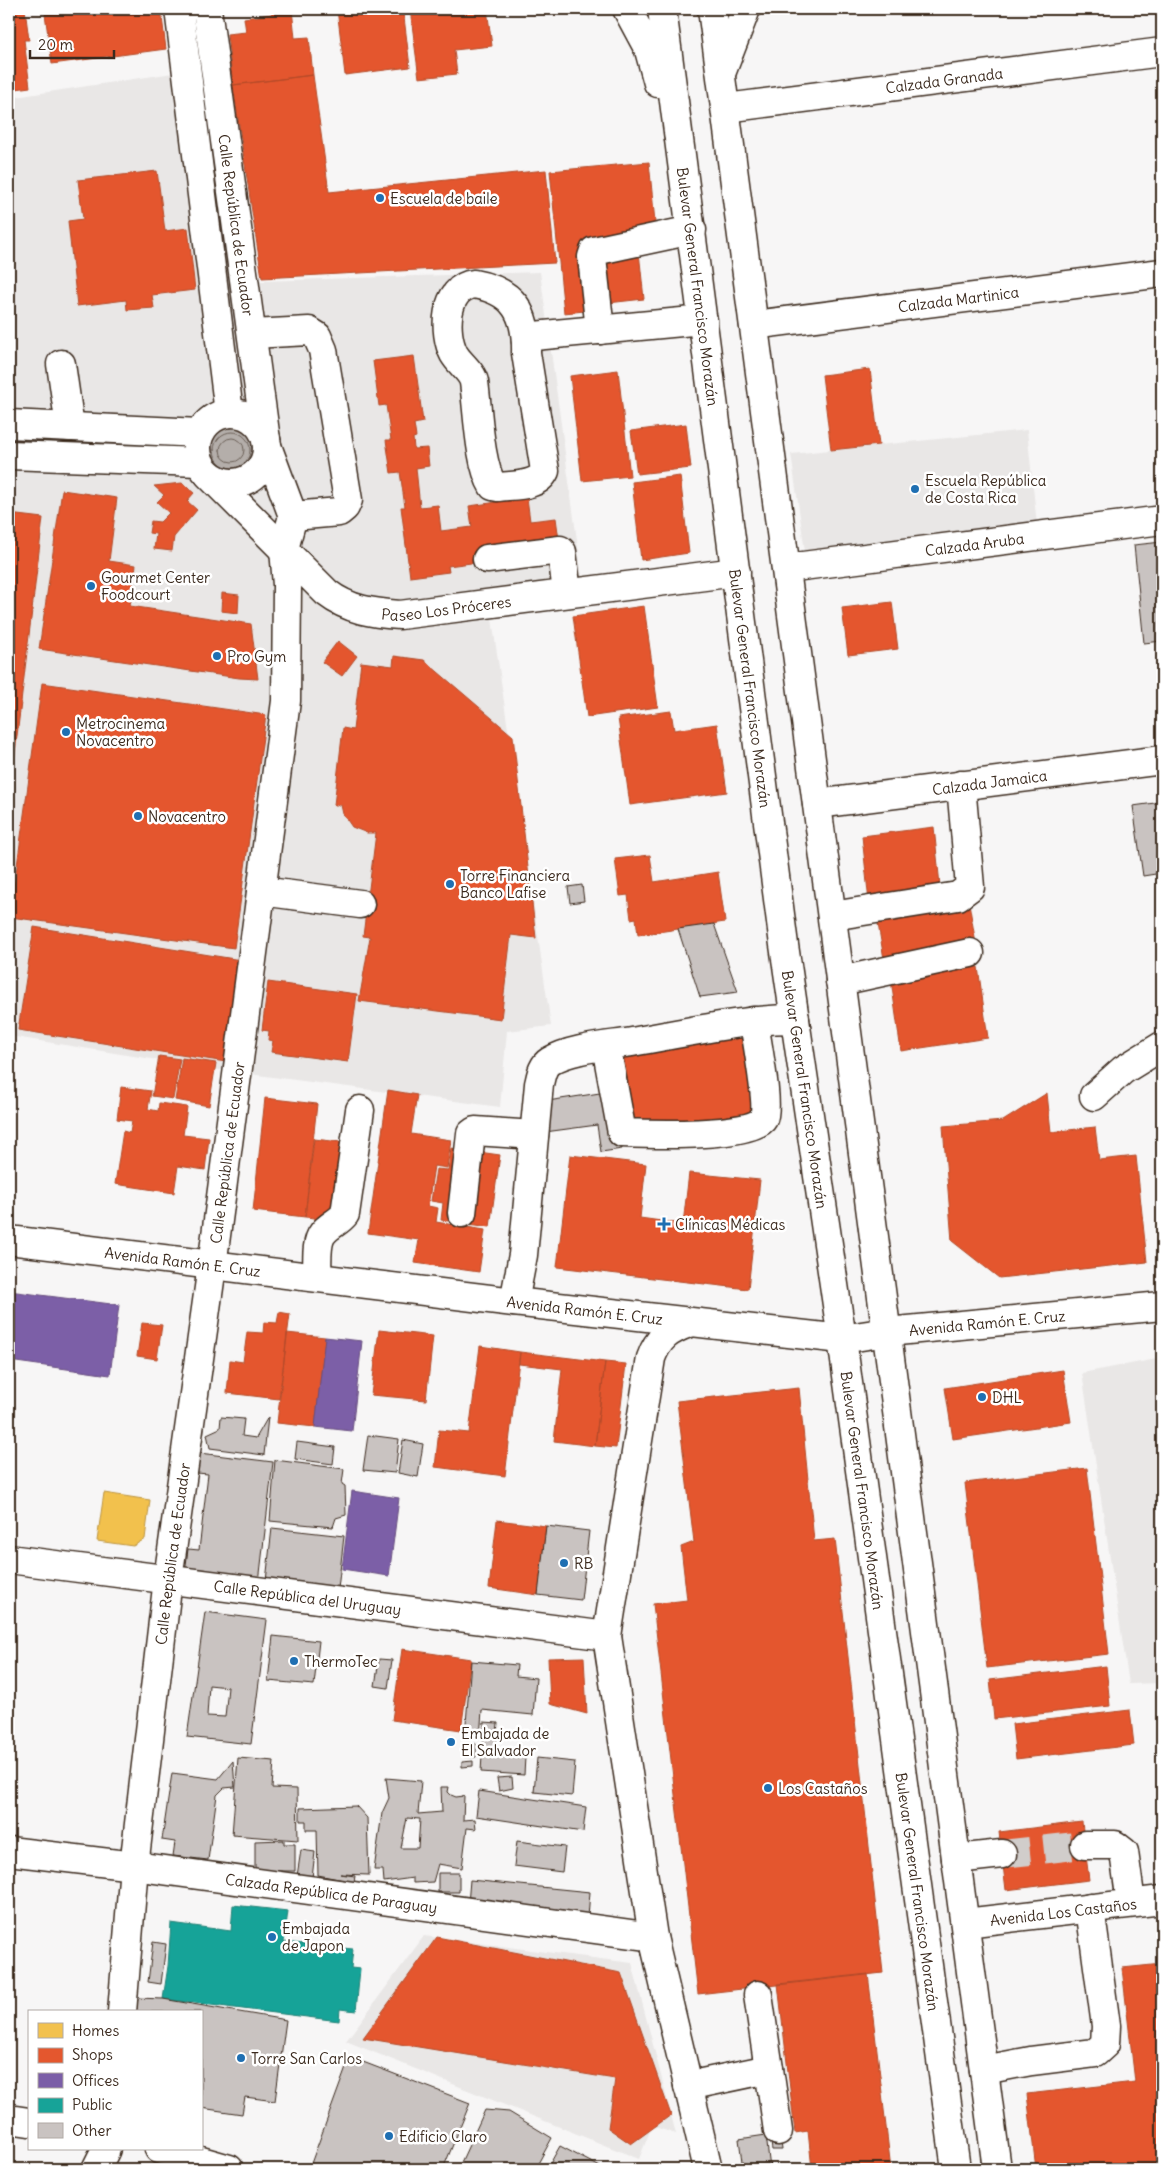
<svg xmlns="http://www.w3.org/2000/svg" width="1171" height="2178" font-family="Delius,sans-serif">
	<rect width="100%" height="100%" fill="#f7f6f6"/>
	<filter id="ink" filterUnits="userSpaceOnUse"><feTurbulence type="fractalNoise" baseFrequency=".02" numOctaves="2"/><feDisplacementMap in="SourceGraphic" scale="10" xChannelSelector="R" yChannelSelector="G"/><feConvolveMatrix kernelMatrix="1 2 1 2 8 2 1 2 1" color-interpolation-filters="sRGB"/></filter>
	<g filter="url(#ink)">
		<!-- built -->
		<path fill="#e9e7e6" d="M173 73 203 283 540 272 586 605 492 619 551 1026 507 1031 500 1107 220 1070 9 1036V98Z
			M1027 430 1037 525 805 552 791 454Z
			M1162 1358V1683L1129 1684 1082 1373Z
			M424 1936 632 1963 676 2134 652 2126 639 2159 346 2041Z"/>
		<!-- water -->
		<path fill="#b4aeaa" stroke="#847972" d="M209 450a23 23 0 1 1 46 0a23 23 0 1 1-46 0Z"/>
		<!-- homes -->
		<path fill="#f2c14e" stroke="#bb9440" d="M104 1493 150 1500 145 1539 133 1546 97 1541Z"/>
		<!-- shops -->
		<path fill="#e4572e" stroke="#b14a29" d="M9 9H25L29 40H24L30 87 9 90Z
			M91 9H161L166 49 52 64 45 14Z
			M271 9H292L295 38 309 37 313 75 233 85 227 34 246 32 244 18 272 14Z
			M337 9H403L410 67 345 75Z
			M410 9H487L492 46 454 50 457 74 419 78Z
			M313 75 329 192 546 170 555 263 262 278 233 85Z
			M649 162 656 232 588 239 595 310 564 313 550 171Z
			M157 171 165 231 188 228 195 290 152 295 154 308 127 310 126 300 77 306 68 221 83 219 78 180Z
			M639 252 644 299 599 304 594 255Z
			M414 356 423 422 414 424 416 437 413 438 414 449 427 448 429 466 416 468 420 507 438 505 441 531 472 527 469 506 527 498 530 521 556 518 559 540 479 562 448 566 449 572 410 577 401 507H405L400 472 391 473 386 440H391L386 405 379 406 373 361Z
			M870 369 879 445 831 450 822 375Z
			M618 370 630 476 582 481 570 376Z
			M686 424 691 468 637 474 631 431Z
			M680 476 689 553 641 560 632 482Z
			M182 483 194 493 187 501 197 510 174 537 172 551 154 549 156 534 149 533 151 521 160 522 169 513 157 502 164 495 154 486Z
			M62 490 117 498 109 561 136 565 130 606 251 624 258 679 239 678 39 649Z
			M9 514 43 518 9 803Z
			M222 593 239 595 238 613 221 611Z
			M892 602 898 649 848 655 842 608Z
			M644 606 658 707 587 717 573 616Z
			M338 641 357 656 342 676 322 662Z
			M394 656 424 660 513 736 536 938 511 935 501 1019 359 1001 370 937 363 936 376 833H367L352 827 343 814 341 805H334L343 728 353 730 361 662 393 666Z
			M42 683 266 715 234 948 10 917Z
			M671 711 674 730 717 724 727 792 630 805 618 718Z
			M934 827 941 895 869 902 862 836Z
			M650 855 654 882 718 872 725 922 638 935 636 918 631 919 628 895 620 896 615 859Z
			M969 903 976 944 884 959 877 918Z
			M34 927 241 960 226 1062 18 1030Z
			M978 967 988 1038 901 1051 891 980Z
			M268 982 357 994 348 1062 271 1052 273 1041 268 1040 269 1031 262 1030Z
			M745 1026 757 1112 622 1132 610 1046Z
			M159 1056 180 1059 173 1099 152 1096Z
			M182 1058 216 1063 209 1106 175 1100Z
			M121 1087 151 1091 148 1109 158 1111 159 1103 187 1107 183 1135 209 1138 205 1170 178 1166 174 1193 115 1184 123 1131 130 1133 132 1121 117 1119Z
			M388 1090 417 1095 411 1134 451 1140 447 1168 434 1166 428 1206 438 1208 436 1222 485 1230 479 1272 415 1263 419 1240 368 1233Z
			M1047 1093 1051 1132 1095 1127 1099 1160 1136 1156 1147 1262 999 1278 952 1241 943 1126 1003 1121Z
			M265 1098 317 1104 305 1217 253 1211Z
			M314 1139 350 1143 340 1231 314 1228 315 1218 305 1217Z
			M451 1148 500 1155 490 1227 441 1220 443 1203 431 1201 436 1169 448 1170Z
			M570 1155 646 1164 640 1218 683 1224 689 1173 760 1180 748 1289 557 1267Z
			M279 1312 290 1314 279 1399 227 1393 230 1360 243 1362 247 1332 263 1333 264 1322 277 1323Z
			M142 1323 162 1325 157 1359 137 1356Z
			M379 1330 433 1336 426 1400 371 1395Z
			M287 1333 325 1337 315 1427 277 1423Z
			M480 1346 520 1352 505 1476 435 1467 439 1430 469 1433Z
			M520 1352 605 1362 595 1446 554 1441 562 1369 519 1364Z
			M605 1362 626 1364 616 1448 595 1446Z
			M1063 1370 1071 1422 953 1439 945 1388Z
			M799 1388 814 1541 835 1539 883 1973 698 1994 653 1604 687 1600 681 1547 694 1542 677 1401Z
			M1087 1468 1109 1654 987 1668 965 1483Z
			M497 1520 546 1526 538 1595 489 1588Z
			M402 1649 471 1659 461 1730 392 1720Z
			M584 1657 587 1714 550 1704 548 1658Z
			M1106 1666 1110 1706 994 1719 990 1680Z
			M1130 1710 1134 1745 1016 1759 1012 1724Z
			M1082 1822 1089 1880 1006 1890 999 1832Z
			M437 1937 621 1973 671 2115 631 2144 608 2128 615 2079 363 2038Z
			M1162 1964V2169H1036L1027 2094 1135 2082 1122 1968Z
			M868 1974 891 2169H812L808 2131 795 2133 778 1984Z"/>
		<!-- offices -->
		<path fill="#7b5ea7" stroke="#684e7e" d="M9 1291 119 1305 110 1375 9 1361Z
			M325 1337 362 1341 352 1431 315 1427Z
			M352 1491 399 1498 389 1576 342 1569Z"/>
		<!-- public -->
		<path fill="#17a398" stroke="#227f73" d="M233 1905 288 1911 284 1942 353 1949 351 1968 360 1969 356 2011 340 2009 339 2021 163 1999 168 1966 171 1923 231 1931Z"/>
		<g fill="none" stroke-linecap="round" stroke-linejoin="round">
			<!-- shore -->
			<path stroke="#6b5f56" stroke-width="1" d="M214 450a18 18 0 1 1 36 0a18 18 0 1 1-36 0Z
				M220 450a12 12 0 1 1 24 0a12 12 0 1 1-24 0Z"/>
		</g>
		<!-- building -->
		<path fill="#c9c3c1" stroke="#3b2a1e" fill-rule="evenodd" d="M1162 542V641L1144 643 1134 545Z
			M1162 802V873L1143 876 1133 806Z
			M582 885 584 901 570 903 568 887Z
			M714 924 738 992 700 997 678 929Z
			M613 1091 622 1149 601 1152 597 1125 545 1132 541 1102Z
			M221 1417 244 1419 242 1436 256 1438 268 1417 264 1455 210 1448 207 1434 220 1428Z
			M368 1435 399 1439 395 1473 363 1470Z
			M403 1440 423 1444 418 1477 398 1473Z
			M297 1442 335 1447 333 1464 295 1459Z
			M199 1453 273 1462 259 1582 185 1573 188 1549 199 1550 208 1474 197 1473Z
			M275 1460 344 1469 342 1484 345 1486 346 1515 336 1518 333 1527 270 1521Z
			M546 1526 589 1531 581 1600 538 1595Z
			M272 1528 344 1536 338 1589 266 1581Z
			M205 1612 267 1620 251 1744 187 1737ZM209 1685 228 1687 225 1717 207 1716Z
			M273 1636 319 1641 314 1685 268 1681Z
			M379 1659 392 1660 388 1688 375 1686Z
			M471 1661 517 1665 516 1676 536 1678 533 1715 482 1710 480 1738 465 1736Z
			M484 1722 498 1723 495 1755 525 1757 524 1775 481 1772Z
			M465 1743 476 1744V1757H464Z
			M238 1758 274 1761 272 1788 297 1789 298 1840 232 1835Z
			M537 1758 575 1762 572 1796 534 1792Z
			M233 1761 235 1787 224 1788 217 1795 208 1860 173 1856 175 1842 162 1840 172 1773 218 1779Z
			M473 1761V1766L462 1767V1762Z
			M512 1777 513 1788 499 1791 497 1778Z
			M386 1778 421 1781 418 1814 442 1812 441 1787H449L448 1792 451 1795 456 1797 464 1796 463 1820 475 1819 476 1829 467 1828 462 1868 438 1864 433 1882 413 1883V1878L384 1882 383 1870H374L382 1813 389 1798ZM407 1818 420 1819 418 1848H401Z
			M479 1791 586 1807 583 1832 476 1816Z
			M356 1806 367 1818 369 1875 340 1874 355 1876 354 1882 318 1875 317 1830H306V1821H300V1808Z
			M284 1840V1844H295V1871H255V1841Z
			M517 1841 565 1847 562 1872 514 1866Z
			M301 1850 315 1852 312 1878 297 1876Z
			M438 1873H459V1892H438Z
			M470 1880 590 1892 588 1917 468 1904Z
			M153 1942 166 1944 161 1984 148 1982Z
			M138 1998 163 1999 286 2020 275 2101 245 2097 242 2114 201 2108V2012H136Z
			M350 2057 470 2103 443 2169H309Z
			M485 2110 509 2112 552 2138 535 2169H458Z
			M780 2134 782 2150H772L770 2135Z
			M766 2135 770 2169H743L739 2139Z
			M560 2146 604 2169H547Z"/>
		<g fill="none" stroke-linecap="round" stroke-linejoin="round">
			<!-- minor-tunnel -->
			<path stroke="#d1cdcb" stroke-width="28" stroke-dasharray="28 14" stroke-linecap="butt" d="M1002 1854 1085 1845"/>
			<defs>
				<g id="minor">
					<path d="M179 9 229 413"/>
					<path id="s1" d="M207 9 266 440"/>
					<path id="s2" d="M726 108 1162 52"/>
					<path d="M474 284C514 291 527 313 526 353L545 471C538 487 513 485 498 487L493 486C479 463 478 410 474 382 472 372 459 363 454 354 443 333 444 287 474 284Z"/>
					<path id="s3" d="M754 325 1162 273"/>
					<path d="M600 330 592 257 594 251 692 230"/>
					<path d="M252 334 309 331 317 336 323 350 348 500 345 507 339 512 293 516"/>
					<path d="M526 341 534 336 703 320"/>
					<path d="M61 364 70 427"/>
					<circle cx="232" cy="448" r="35"/>
					<path d="M9 424 200 433"/>
					<path d="M9 455 199 462"/>
					<path id="s4" d="M209 475 327 593C349 610 373 613 400 615L736 572"/>
					<path d="M487 559 560 550 562 552 567 593"/>
					<path id="s5" d="M787 568 1162 520"/>
					<path id="s6" d="M817 804 1162 760"/>
					<path d="M261 891 360 904"/>
					<path d="M832 916 958 896 970 887 961 785"/>
					<path d="M840 981 970 953"/>
					<path d="M606 1046 622 1133C645 1134 754 1138 763 1119 770 1106 756 1039 754 1021"/>
					<path d="M1094 1096 1123 1070 1162 1046"/>
					<path d="M462 1213 471 1134 475 1131 534 1135"/>
					<path id="s7" d="M9 1240 514 1302 842 1339 887 1332 1162 1306"/>
					<path d="M317 1277C318 1264 315 1243 323 1233 329 1225 339 1222 345 1214L360 1110"/>
					<path d="M514 1302 523 1255 539 1084C541 1076 542 1066 550 1061 571 1048 608 1046 632 1042 686 1033 741 1019 795 1019"/>
					<path d="M689 1323C669 1330 658 1338 651 1358L607 1636 653 1937 708 2169"/>
					<path id="s8" d="M9 1559 607 1636"/>
					<path d="M1085 1845H1115L1124 1852 1131 1903"/>
					<path id="s9" d="M9 1851 134 1866 653 1937"/>
					<path d="M956 1859 1002 1854"/>
					<path id="s10" d="M965 1923 1162 1900"/>
					<path d="M758 1995 769 2069"/>
					<path id="s11" d="M122 2012 134 1866 168 1579 212 1266 286 701 287 585 284 549 293 516 267 446"/>
					<path d="M984 2070 1031 2061 1095 2053 1105 2044 1106 2026 1090 1908"/>
					<path d="M688 2086 769 2069 778 2131"/>
					<path d="M9 2119 29 2122"/>
					<path d="M159 2149 229 2169"/>
					<path d="M96 2169 106 2149"/>
				</g>
				<g id="major">
					<path d="M627 9 649 50 658 83"/>
					<path id="s12" d="M662 9 784 945 842 1339 956 2169"/>
					<path d="M712 9 997 2169"/>
					<path d="M722 71 746 9"/>
				</g>
			</defs>
			<!-- minor casing -->
			<use href="#minor" stroke="#3b2a1e" stroke-width="31"/>
			<!-- major casing -->
			<use href="#major" stroke="#3b2a1e" stroke-width="31"/>
			<!-- minor -->
			<use href="#minor" stroke="#fff" stroke-width="28"/>
			<!-- major -->
			<use href="#major" stroke="#fff" stroke-width="28"/>
		</g>
	</g>
	<!-- markers -->
	<g fill="#1f6fb2" stroke="#fff" stroke-width="2">
		<circle cx="380" cy="198" r="5"/>
		<circle cx="915" cy="489" r="5"/>
		<circle cx="91" cy="586" r="5"/>
		<circle cx="217" cy="656" r="5"/>
		<circle cx="66" cy="732" r="5"/>
		<circle cx="138" cy="816" r="5"/>
		<circle cx="450" cy="884" r="5"/>
		<path d="M661.5 1216.5h5v5h5v5h-5v5h-5v-5h-5v-5h5z"/>
		<circle cx="982" cy="1397" r="5"/>
		<circle cx="564" cy="1563" r="5"/>
		<circle cx="294" cy="1661" r="5"/>
		<circle cx="451" cy="1742" r="5"/>
		<circle cx="768" cy="1788" r="5"/>
		<circle cx="272" cy="1937" r="5"/>
		<circle cx="241" cy="2058" r="5"/>
		<circle cx="389" cy="2136" r="5"/>
	</g>
	<g text-anchor="middle" dominant-baseline="central" stroke-width="5" stroke-linejoin="round" paint-order="stroke">
		<!-- street labels -->
		<g font-size="15" fill="#3b2a1e" stroke="#fff">
			<text stroke="none"><textPath href="#s2" startOffset="220">Calzada Granada</textPath></text>
			<text stroke="none"><textPath href="#s1" startOffset="218">Calle República de Ecuador</textPath></text>
			<text stroke="none"><textPath href="#s12" startOffset="280">Bulevar General Francisco Morazán</textPath></text>
			<text stroke="none"><textPath href="#s3" startOffset="206">Calzada Martinica</textPath></text>
			<text stroke="none"><textPath href="#s5" startOffset="189">Calzada Aruba</textPath></text>
			<text stroke="none"><textPath href="#s4" startOffset="291">Paseo Los Próceres</textPath></text>
			<text stroke="none"><textPath href="#s12" startOffset="685">Bulevar General Francisco Morazán</textPath></text>
			<text stroke="none"><textPath href="#s6" startOffset="174">Calzada Jamaica</textPath></text>
			<text stroke="none"><textPath href="#s12" startOffset="1090">Bulevar General Francisco Morazán</textPath></text>
			<text stroke="none"><textPath href="#s11" startOffset="866">Calle República de Ecuador</textPath></text>
			<text stroke="none"><textPath href="#s7" startOffset="175">Avenida Ramón E. Cruz</textPath></text>
			<text stroke="none"><textPath href="#s7" startOffset="580">Avenida Ramón E. Cruz</textPath></text>
			<text stroke="none"><textPath href="#s7" startOffset="985">Avenida Ramón E. Cruz</textPath></text>
			<text stroke="none"><textPath href="#s12" startOffset="1495">Bulevar General Francisco Morazán</textPath></text>
			<text stroke="none"><textPath href="#s11" startOffset="461">Calle República de Ecuador</textPath></text>
			<text stroke="none"><textPath href="#s8" startOffset="301">Calle República del Uruguay</textPath></text>
			<text stroke="none"><textPath href="#s12" startOffset="1900">Bulevar General Francisco Morazán</textPath></text>
			<text stroke="none"><textPath href="#s9" startOffset="325">Calzada República de Paraguay</textPath></text>
			<text stroke="none"><textPath href="#s10" startOffset="99">Avenida Los Castaños</textPath></text>
		</g>
		<!-- poi labels -->
		<g font-size="15" fill="#3b2a1e" stroke="#fff" text-anchor="start">
			<text x="390" y="198">Escuela de baile</text>
			<text x="925" y="480">Escuela República<tspan x="925" dy="17">de Costa Rica</tspan></text>
			<text x="101" y="577">Gourmet Center<tspan x="101" dy="17">Foodcourt</tspan></text>
			<text x="227" y="656">Pro Gym</text>
			<text x="76" y="723">Metrocinema<tspan x="76" dy="17">Novacentro</tspan></text>
			<text x="148" y="816">Novacentro</text>
			<text x="460" y="875">Torre Financiera<tspan x="460" dy="17">Banco Lafise</tspan></text>
			<text x="675" y="1224">Clínicas Médicas</text>
			<text x="992" y="1397">DHL</text>
			<text x="574" y="1563">RB</text>
			<text x="304" y="1661">ThermoTec</text>
			<text x="461" y="1733">Embajada de<tspan x="461" dy="17">El Salvador</tspan></text>
			<text x="778" y="1788">Los Castaños</text>
			<text x="282" y="1928">Embajada<tspan x="282" dy="17">de Japon</tspan></text>
			<text x="251" y="2058">Torre San Carlos</text>
			<text x="399" y="2136">Edificio Claro</text>
		</g>
	</g>
	<!-- margin -->
	<rect width="1171" height="2178" fill="none" stroke="#fff" stroke-width="30"/>
	<rect x="15" y="15" width="1141" height="2148" fill="none" stroke="#3b2a1e" stroke-width="2" filter="url(#ink)"/>
	<!-- legend -->
	<rect x="28" y="2010" width="175" height="140" fill="#ffffff" stroke="#b1aaa5"/>
	<rect x="38" y="2023" width="25" height="15" fill="#f2c14e" stroke="#b1aaa5"/>
	<text x="72" y="2036" font-size="15" fill="#3b2a1e">Homes</text>
	<rect x="38" y="2048" width="25" height="15" fill="#e4572e" stroke="#b1aaa5"/>
	<text x="72" y="2060" font-size="15" fill="#3b2a1e">Shops</text>
	<rect x="38" y="2073" width="25" height="15" fill="#7b5ea7" stroke="#b1aaa5"/>
	<text x="72" y="2086" font-size="15" fill="#3b2a1e">Offices</text>
	<rect x="38" y="2098" width="25" height="15" fill="#17a398" stroke="#b1aaa5"/>
	<text x="72" y="2110" font-size="15" fill="#3b2a1e">Public</text>
	<rect x="38" y="2123" width="25" height="15" fill="#c9c3c1" stroke="#b1aaa5"/>
	<text x="72" y="2136" font-size="15" fill="#3b2a1e">Other</text>
	<!-- scale -->
	<path d="M30 50v8h84v-8" fill="none" stroke="#3b2a1e" stroke-width="2.5"/>
	<text x="38" y="50" font-size="15" fill="#3b2a1e" stroke="#ffffff" stroke-width="4" paint-order="stroke">20 m</text>
</svg>
